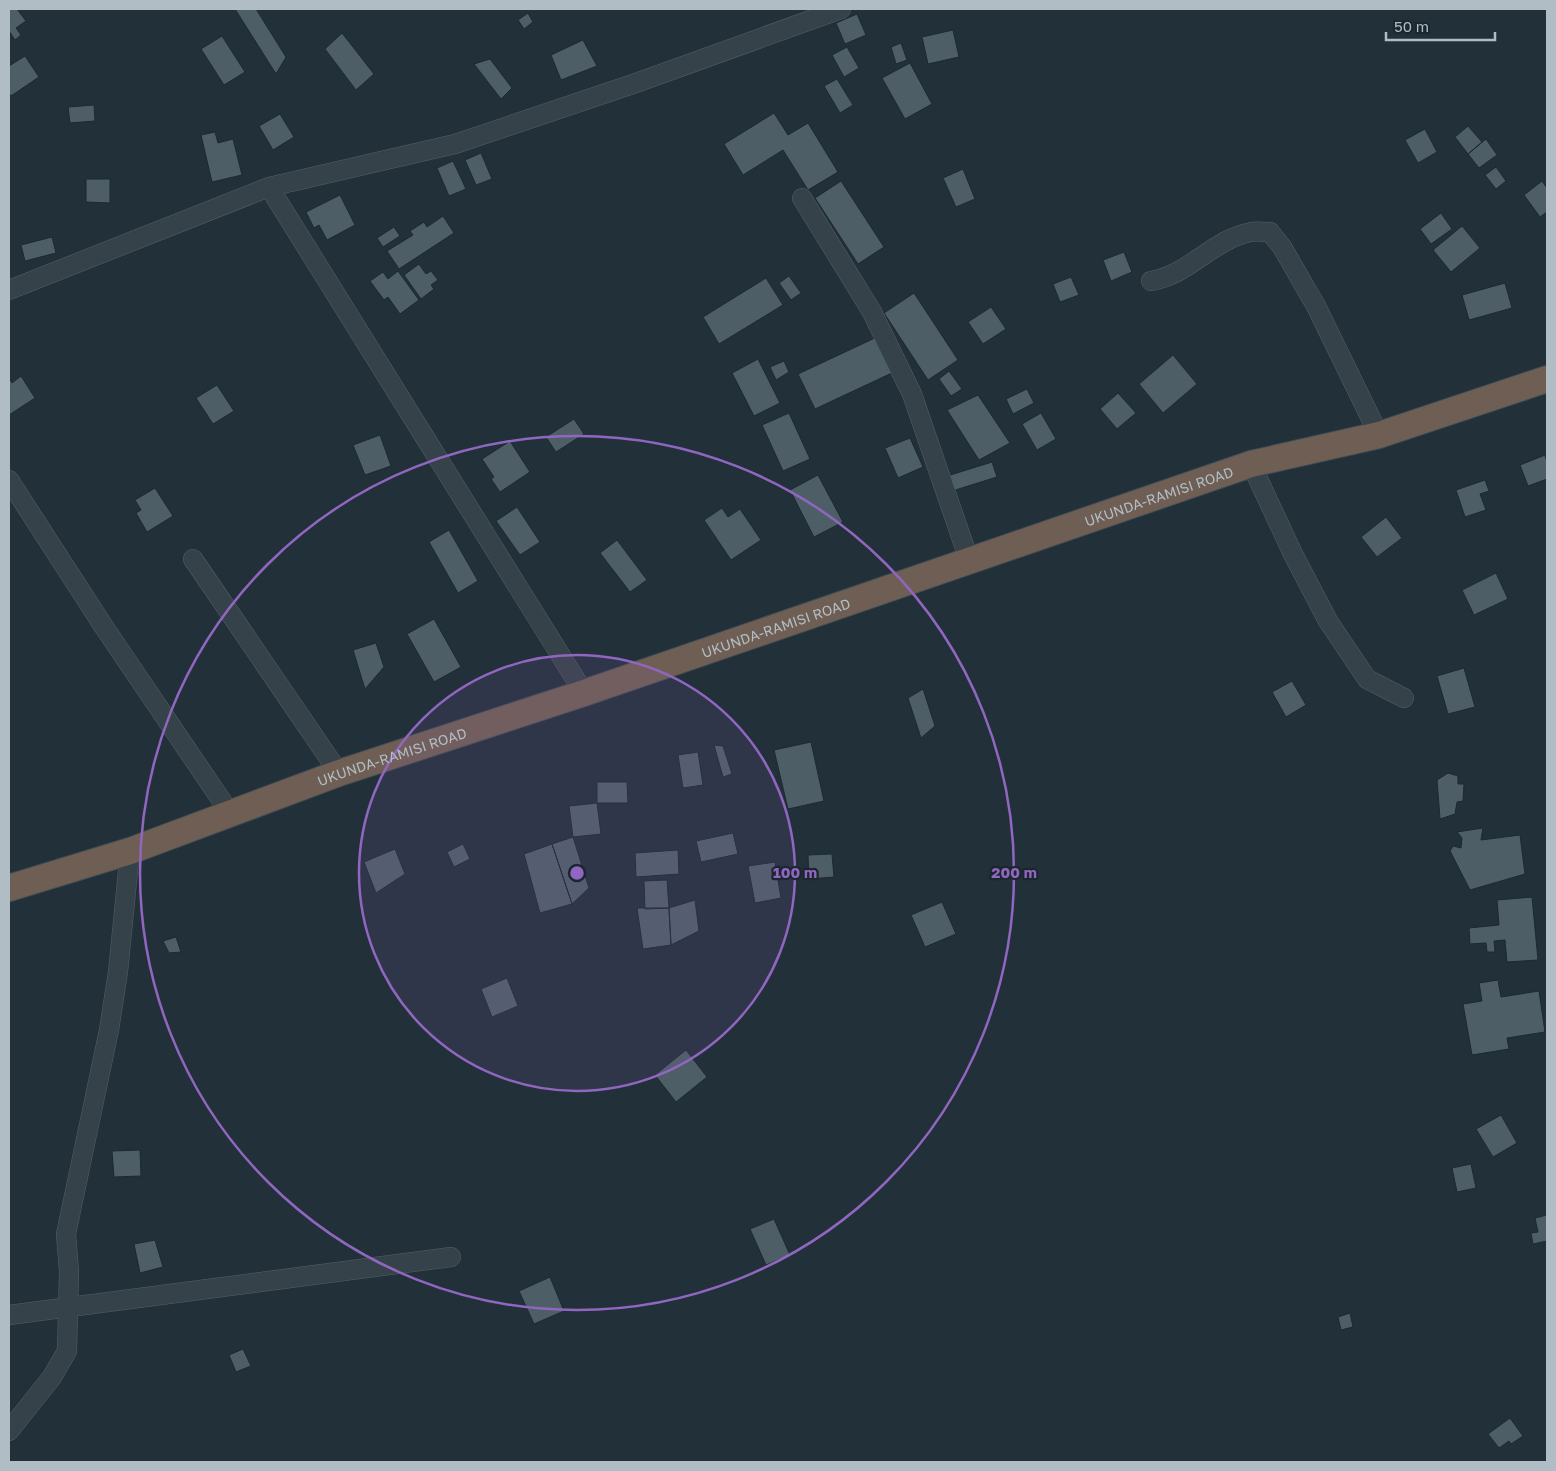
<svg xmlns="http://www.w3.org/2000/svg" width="1556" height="1471" font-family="'Golos Text',sans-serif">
	<rect width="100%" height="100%" fill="#223039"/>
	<!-- building -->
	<path fill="#4d5e67" stroke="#1d2930" d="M9 9H17L26 21 16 28 21 35 15 40 9 31Z
		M235 9H256L286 57 276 74Z
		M528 13 533 22 524 29 518 20Z
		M857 14 866 35 845 44 836 23Z
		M953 30 959 57 928 64 922 37Z
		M342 33 374 74 356 90 325 49Z
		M222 36 245 72 224 85 201 49Z
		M583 40 597 66 561 80 551 55Z
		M901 43 907 60 896 64 891 47Z
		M847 47 859 68 844 77 832 55Z
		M25 56 39 77 11 96 9 93V66Z
		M490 59 512 88 501 99 474 64Z
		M910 63 932 104 905 119 882 78Z
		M837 79 853 105 840 113 824 86Z
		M94 105 95 121 70 123 68 107Z
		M774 113 788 135 808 123 838 172 808 190 783 150 743 175 724 144Z
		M280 114 294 137 273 150 259 126Z
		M1468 126 1482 142 1468 154 1455 137Z
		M1425 129 1437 152 1418 163 1405 140Z
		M215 132 218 143 233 139 242 175 212 182 201 135Z
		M1486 139 1497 155 1479 168 1468 154Z
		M481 153 492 179 476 185 465 160Z
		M453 161 466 189 449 196 437 168Z
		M1496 167 1506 181 1496 189 1485 175Z
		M963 169 975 199 956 207 943 178Z
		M86 179H110V203L86 202Z
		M841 181 884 247 858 264 815 198Z
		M1542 181 1547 188V212L1540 217 1524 195Z
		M340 195 355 225 327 240 319 225 314 228 306 212Z
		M1441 213 1452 229 1431 244 1420 229Z
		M443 216 454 233 399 269 387 251 413 235 410 231 424 222 427 227Z
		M1462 226 1480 248 1451 272 1433 250Z
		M394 227 400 236 383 247 377 238Z
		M52 237 56 253 25 261 21 245Z
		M1124 252 1132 272 1111 281 1103 260Z
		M419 264 426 274 431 271 438 280 431 285 434 289 421 299 404 275Z
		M398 271 419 300 400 314 388 297 384 300 370 281 383 272 388 279Z
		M789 276 801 293 791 300 779 283Z
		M1071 277 1079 295 1060 302 1053 284Z
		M766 278 783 305 719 344 703 317Z
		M1505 283 1512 308 1469 320 1462 295Z
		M914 293 958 360 928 380 884 313Z
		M991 307 1006 329 983 344 968 322Z
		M877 337 894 372 815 409 798 374Z
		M1173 355 1197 384 1163 413 1139 384Z
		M758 359 780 403 754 416 732 373Z
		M784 361 789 372 776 380 770 367Z
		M949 371 962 389 951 396 939 379Z
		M21 376 35 398 9 415V378L12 383Z
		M217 385 234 411 213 424 196 398Z
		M1027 389 1034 403 1013 414 1006 399Z
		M1118 393 1136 413 1117 429 1100 409Z
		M978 395 1010 443 979 460 947 410Z
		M789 413 810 459 783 471 762 425Z
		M1041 413 1056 439 1037 450 1022 424Z
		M574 419 584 434 556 452 546 437Z
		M380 435 391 466 365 475 353 445Z
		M910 438 923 467 898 478 885 448Z
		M510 441 530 472 500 492 491 479 494 477 482 459Z
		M1545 455 1547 462V479L1528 486 1520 465Z
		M992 462 997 477 949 492 944 477Z
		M818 475 843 522 814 537 790 490Z
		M1485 480 1489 491 1480 494 1486 510 1465 517 1456 490Z
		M155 488 173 516 147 532 136 513 141 510 135 500Z
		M517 507 540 542 520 555 496 521Z
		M722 508 728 517 740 509 761 540 731 560 704 520Z
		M1386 517 1402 538 1377 557 1361 537Z
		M449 530 478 581 458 593 429 542Z
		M617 540 647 580 630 592 600 553Z
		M1496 573 1508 599 1474 615 1462 590Z
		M434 619 461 667 434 682 407 634Z
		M376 643 384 667 365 689 353 650Z
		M1464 668 1475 707 1448 714 1437 676Z
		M1292 681 1306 705 1286 717 1272 692Z
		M923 689 935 726 921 738 908 698Z
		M811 742 824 801 788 809 774 750Z
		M714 745 723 746 732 774 723 777Z
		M698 752 703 785 683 788 678 755Z
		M1448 773 1458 776V784H1464L1463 801 1457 802 1455 814 1440 819 1437 780Z
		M597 782H627L628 803H597Z
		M597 803 601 834 573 837 569 806Z
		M1483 828 1481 840 1520 835 1525 874 1470 890 1450 851 1453 846 1461 848 1462 838 1457 832Z
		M733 833 738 854 701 862 696 841Z
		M573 837 589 888 572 904 552 844Z
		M463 844 470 859 454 867 447 852Z
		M552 844 572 904 540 913 524 854Z
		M395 849 405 874 376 893 364 862Z
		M678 850 679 874 636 877 635 853Z
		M832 854 834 877 809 879 808 855Z
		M775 862 781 898 755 903 748 866Z
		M667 880 669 908 645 909 644 881Z
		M1532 897 1538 960 1507 962 1505 940 1494 941 1495 952H1487L1486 943 1470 944 1469 928 1499 925 1497 900Z
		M695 900 699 931 671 945 669 908Z
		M942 902 956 934 925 947 911 915Z
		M637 908H669L671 945 643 949Z
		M176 937 181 952 169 953 163 941Z
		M507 978 518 1006 492 1017 481 989Z
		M1498 980 1501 997 1539 991 1545 1032 1507 1038 1509 1049 1472 1055 1463 1004 1482 1001 1479 983Z
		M686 1050 707 1077 676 1102 655 1075Z
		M1501 1115 1517 1143 1493 1157 1476 1129Z
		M140 1150 141 1176 114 1177 112 1151Z
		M1471 1164 1476 1188 1457 1192 1452 1168Z
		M1547 1215V1241L1533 1244 1531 1233 1538 1232 1535 1218Z
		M774 1219 790 1255 766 1265 750 1229Z
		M155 1240 163 1267 140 1273 134 1244Z
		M550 1277 564 1311 534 1324 519 1291Z
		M1350 1313 1353 1327 1341 1330 1338 1317Z
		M243 1349 251 1366 236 1372 229 1355Z
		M1510 1418 1523 1436 1511 1444 1509 1441 1499 1448 1488 1434Z"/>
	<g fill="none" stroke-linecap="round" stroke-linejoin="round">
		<defs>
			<path id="minor" d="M269 187 584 693
				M802 198 872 312 912 394 969 560
				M1151 281C1189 275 1213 239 1251 232 1256 231 1264 232 1270 232L1282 247 1316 306 1379 435
				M9 290 269 187 455 144 633 84 841 9
				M1251 464 1293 554 1328 621 1367 679 1404 698
				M9 480 104 627 230 813
				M193 559 339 773
				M9 1315 451 1257
				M9 1431 52 1377 67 1351 69 1271 66 1234 109 1030 118 972 130 851"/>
			<g id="highway">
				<path id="s1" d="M9 888 130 851 339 773 584 693 1251 464 1379 435 1547 379"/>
			</g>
		</defs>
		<!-- minor casing -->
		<use href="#minor" stroke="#546067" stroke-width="20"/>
		<!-- highway casing -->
		<use href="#highway" stroke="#414d54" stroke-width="28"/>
		<!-- minor -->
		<use href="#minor" stroke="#364249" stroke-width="19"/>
		<!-- highway -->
		<use href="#highway" stroke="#6f5e53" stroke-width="26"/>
	</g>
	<!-- distance rings -->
	<circle cx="577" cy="873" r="218" fill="#9166c1" fill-opacity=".12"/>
	<g fill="none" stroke="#9166c1" stroke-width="2.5">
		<circle cx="577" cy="873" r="218"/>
		<circle cx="577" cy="873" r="437"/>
	</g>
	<g text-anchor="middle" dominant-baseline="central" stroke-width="4.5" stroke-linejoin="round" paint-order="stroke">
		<!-- street labels -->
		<g font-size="14" fill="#b1bdc5" stroke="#1b272e">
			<text stroke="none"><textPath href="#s1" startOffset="1215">UKUNDA-RAMISI ROAD</textPath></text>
			<text stroke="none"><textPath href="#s1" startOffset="810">UKUNDA-RAMISI ROAD</textPath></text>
			<text stroke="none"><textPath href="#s1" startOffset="405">UKUNDA-RAMISI ROAD</textPath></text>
		</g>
	</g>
	<circle cx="577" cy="873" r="8" fill="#9166c1" stroke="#1b272e" stroke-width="2.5"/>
	<g font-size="15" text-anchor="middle" font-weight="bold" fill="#9166c1" stroke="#1b272e" stroke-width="4.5" stroke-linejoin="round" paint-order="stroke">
		<text x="795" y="878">100 m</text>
		<text x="1014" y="878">200 m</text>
	</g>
	<!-- border -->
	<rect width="1556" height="1471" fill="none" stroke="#b1bdc5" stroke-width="20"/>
	<!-- scale -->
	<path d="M1386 32v8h109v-8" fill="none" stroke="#b1bdc5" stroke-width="2.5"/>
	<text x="1394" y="32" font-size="15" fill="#b1bdc5" stroke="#1b272e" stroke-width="4" paint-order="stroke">50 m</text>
</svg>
